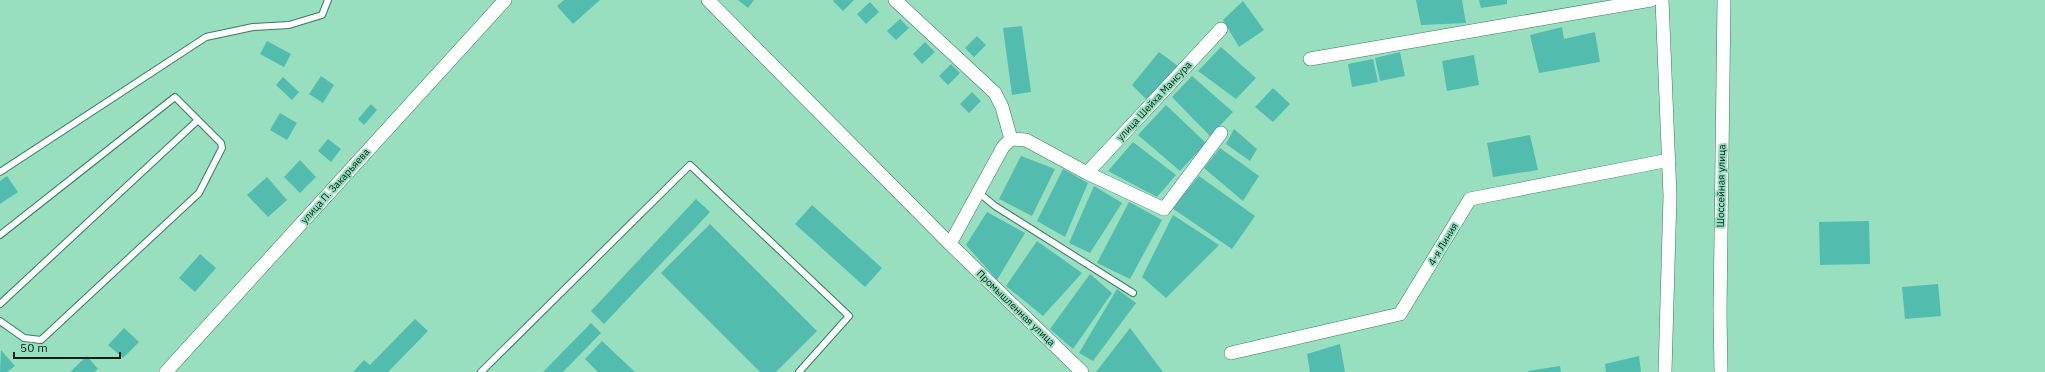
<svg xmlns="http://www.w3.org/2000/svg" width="2045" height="372" font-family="'IBM Plex Sans',sans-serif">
	<rect width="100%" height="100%" fill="#98dfbf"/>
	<!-- building -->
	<path fill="#52bcaf" d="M564 0H600L573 24 557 6Z
		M738 0H754L748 8Z
		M834 0H854L843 11 833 1Z
		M1416 0H1462L1466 23 1421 25Z
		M1479 0H1507V4L1481 8Z
		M1243 1 1264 30 1239 47 1223 20Z
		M870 2 879 12 866 24 857 14Z
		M900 19 909 28 896 40 887 31Z
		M1022 26 1031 92 1012 95 1003 28Z
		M1562 27 1564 39 1595 32 1600 62 1539 73 1530 35Z
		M977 36 986 45 974 57 965 48Z
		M267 41 291 54 284 67 260 54Z
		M925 42 935 52 922 64 913 54Z
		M1221 47 1256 78 1236 99 1198 71Z
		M1159 52 1178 66 1149 102 1132 85Z
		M1400 52 1405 76 1380 81 1375 58Z
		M1474 55 1479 85 1447 91 1442 61Z
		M1373 59 1378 82 1352 87 1348 64Z
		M951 64 960 73 948 85 939 76Z
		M321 76 334 85 323 103 309 94Z
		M1192 76 1233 112 1210 136 1172 97Z
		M283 77 299 92 292 100 276 85Z
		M1273 88 1290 104 1273 122 1255 107Z
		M972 92 981 101 969 113 960 104Z
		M371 104 377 110 364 125 358 119Z
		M1166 105 1206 143 1180 171 1138 135Z
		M280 113 297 123 287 140 270 130Z
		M1234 129 1257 149 1250 161 1226 144Z
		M1530 135 1538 170 1493 177 1487 143Z
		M328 139 341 149 331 162 318 151Z
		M1133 142 1176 175 1157 197 1108 171Z
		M1220 148 1259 176 1243 201 1204 168Z
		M1021 156 1055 169 1032 216 999 199Z
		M300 160 316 177 300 193 284 177Z
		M1063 169 1088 183 1065 237 1037 221Z
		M7 176 18 192 0 204V181Z
		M1199 176 1255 216 1232 249 1172 208Z
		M267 177 287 200 268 217 247 195Z
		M1094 186 1122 203 1090 253 1069 243Z
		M696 199 710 212 604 324 591 311Z
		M1129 202 1162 220 1130 279 1097 263Z
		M812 205 882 268 865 287 795 224Z
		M987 212 1025 233 997 280 966 245Z
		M1173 215 1219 245 1166 298 1142 277Z
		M1869 221 1870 264 1820 265 1819 222Z
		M710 224 817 331 776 372H760L661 273Z
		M1037 241 1082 273 1043 316 1006 286Z
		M200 254 216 268 195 292 179 278Z
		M1090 274 1112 293 1073 349 1050 329Z
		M1938 284 1941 316 1905 319 1902 287Z
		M1117 289 1136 303 1093 361 1079 353Z
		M415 319 428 331 388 372H353L364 360 370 365Z
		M591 323 601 333 563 372H543Z
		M124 328 139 342 123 358 108 345Z
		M1130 328 1163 372H1096Z
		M602 341 635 372H598L585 359Z
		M1340 344 1345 372H1310L1307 354Z
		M1 350 15 366 7 372H0Z
		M87 356 98 369 94 372H70Z
		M1639 356 1641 372H1606L1605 364Z
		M1560 366 1561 372H1528V371Z"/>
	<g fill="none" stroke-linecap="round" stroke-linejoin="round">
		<defs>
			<path id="service" d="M0 172 206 37 253 27 289 25 322 15 328 0
				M978 192 995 206 1133 293
				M0 235 175 97 221 143 222 148 199 193 41 340 24 338 0 321
				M0 304 198 120
				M481 372 690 165 849 316 799 372"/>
			<path id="minor" d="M708 0 950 244 1082 372
				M895 0 995 93 1002 107 1011 139
				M1662 0 1670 196 1665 372
				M1310 59 1651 0
				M1087 173 1221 29
				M950 244 1003 147 1011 139 1026 140 1087 173 1164 209 1221 133
				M1231 353 1400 314 1470 199 1669 160
				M166 372 505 0
				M1721 372 1720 312 1724 0"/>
		</defs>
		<!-- service casing -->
		<use href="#service" stroke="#367c60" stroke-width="8"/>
		<!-- minor casing -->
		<use href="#minor" stroke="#367c60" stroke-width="14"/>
		<!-- service -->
		<use href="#service" stroke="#fff" stroke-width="6"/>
		<!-- minor -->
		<use href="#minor" stroke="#fff" stroke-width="13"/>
	</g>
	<g text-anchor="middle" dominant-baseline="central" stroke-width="4" stroke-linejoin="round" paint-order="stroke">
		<!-- street labels -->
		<g font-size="10" fill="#032015" stroke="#98dfbf">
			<text transform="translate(1154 101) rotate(-47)">улица Шейха Мансура</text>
			<text transform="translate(335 186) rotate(-48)">улица П. Закарьяева</text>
			<text transform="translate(1721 186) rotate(-89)">Шоссейная улица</text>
			<text transform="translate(1443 244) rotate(-59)">4-я Линия</text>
			<text transform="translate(1016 308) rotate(44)">Промышленная улица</text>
		</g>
	</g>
	<!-- scale -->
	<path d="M14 352v6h106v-6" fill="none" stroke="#032015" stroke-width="2"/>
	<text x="20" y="352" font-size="12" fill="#032015" stroke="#98dfbf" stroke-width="3" paint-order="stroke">50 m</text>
</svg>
